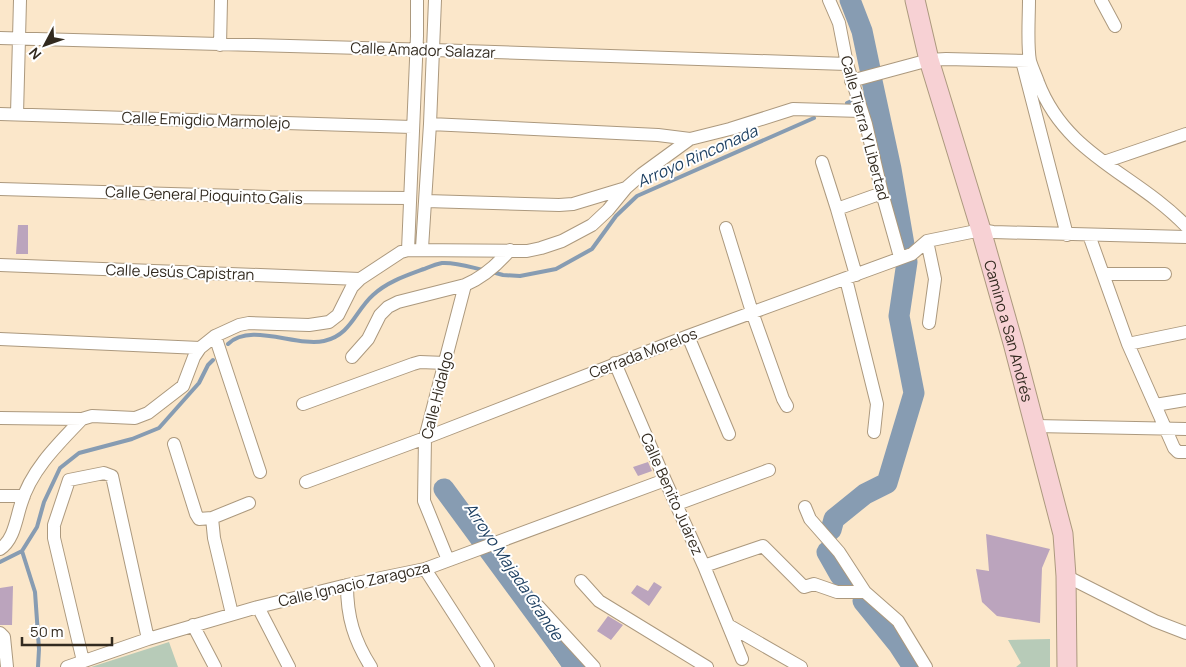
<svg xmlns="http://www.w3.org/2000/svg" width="1186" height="667" font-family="Manrope,sans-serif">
	<rect width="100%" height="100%" fill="#fbe7ca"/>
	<!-- green -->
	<path fill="#b7cbb8" d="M1050 639V667H1016L1021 663 1008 640Z
		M169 642 178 667H91Z"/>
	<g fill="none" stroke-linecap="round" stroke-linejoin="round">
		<!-- stream -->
		<path stroke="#879cb2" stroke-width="4" d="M847 103 874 91
			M492 272 503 275 520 276 556 269 592 249 616 216 637 196 814 118
			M228 344C250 322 296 347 324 341 351 335 355 311 373 295 387 282 405 276 424 269 429 267 436 264 442 263 455 262 470 267 483 270
			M444 489 564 667
			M22 551 35 592 39 649 38 667
			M0 562 22 551 37 527 44 502 60 468 79 453 132 439 159 428 199 383 208 365 213 360"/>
		<!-- river -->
		<path stroke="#879cb2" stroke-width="21" d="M850 0 862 31 870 69
			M444 489 575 667
			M831 530 834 519 865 494 887 483 914 393 899 316 907 262 891 169 872 81
			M827 552 840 575 846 583
			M863 601 898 644 913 667"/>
	</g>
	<!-- building -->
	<path fill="#bba4bd" d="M18 225H28V254H16Z
		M648 462 652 471 638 476 633 467Z
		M986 534 1050 549 1042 568 1040 623 997 616 982 602 976 569 989 571Z
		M654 582 662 587 649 606 631 593 637 585 648 591Z
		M13 586 12 625H0V588Z
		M608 616 623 625 611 640 597 631Z"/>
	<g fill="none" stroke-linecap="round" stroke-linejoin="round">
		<defs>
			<path id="street" d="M829 0 839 23 847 64 866 124 882 193 900 257
				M1029 0C1029 17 1027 45 1030 61 1032 68 1036 76 1038 82 1066 156 1135 173 1186 226
				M1101 0 1115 26
				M0 38 433 50 847 64
				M220 45 221 0
				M1022 61 1067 235
				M851 81 929 60 946 59 1030 61
				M0 114 412 127
				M17 114 20 0
				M430 124 658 135 690 139
				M822 162 837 209 856 275
				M1104 162 1186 134
				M0 189 270 197 409 198
				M426 201 559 205 573 204 626 188
				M837 209 882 193
				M726 228 752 312 783 399 787 406
				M1089 235 1128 344 1174 448 1178 452H1186
				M927 241 935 279 929 323
				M422 248 430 124 435 0
				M408 250 417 36V0
				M0 265 360 279
				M1104 274H1165
				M846 279 877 404 874 432
				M215 336 260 472
				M688 336 729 434
				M0 339 200 348
				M1128 344 1186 332
				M352 357 368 339 380 315 388 307 398 302 465 285
				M615 363 665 480 704 566 742 659
				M303 404 413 364 420 362 445 363
				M1155 405 1186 400
				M0 418 82 419
				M1035 426 1186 429
				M174 444 196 514 199 519 212 518 249 503
				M306 482 425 438 688 336 912 254 927 241 981 230 993 232 1186 237
				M0 496H24
				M677 504 769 470
				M805 507 810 519 839 552 865 592 898 621 926 667
				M212 518 214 538 232 614
				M0 549C14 540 16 519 21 504 31 470 58 444 82 419L92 416 135 418 148 413 183 386 194 357 200 348 215 336 239 325 249 323 309 325 329 322 338 315 352 287 360 279 401 252 408 250 527 251 541 248 562 241 592 225 608 210 626 188 642 174 690 139 730 129 793 109 861 111
				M448 560 424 501 425 438 465 285C484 277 497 265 510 250
				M704 566 763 546 804 587 814 584 837 592H865
				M425 569 488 667
				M1066 576 1155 621 1186 633
				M581 581 599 601 707 667
				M347 585C347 617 354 640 371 667
				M538 606 594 667
				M258 607 289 667
				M193 625 215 667
				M728 625 801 667
				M0 633 4 637 7 667
				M83 661 54 538V525L69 480 104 473 112 476 148 639
				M67 667 148 639 258 607 347 585 425 569 665 480"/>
			<g id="secondary">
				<path id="s1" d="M915 0 929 60 981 230 1013 343 1063 534 1066 576 1067 667"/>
			</g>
		</defs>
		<!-- street casing -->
		<use href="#street" stroke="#ac997e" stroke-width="14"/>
		<!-- secondary casing -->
		<use href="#secondary" stroke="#ac997e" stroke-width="21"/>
		<!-- street -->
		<use href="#street" stroke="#fff" stroke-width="12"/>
		<!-- secondary -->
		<use href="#secondary" stroke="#f7d1d4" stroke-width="19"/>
	</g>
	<g text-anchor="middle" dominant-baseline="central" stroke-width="4" stroke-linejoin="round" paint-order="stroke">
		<!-- street labels -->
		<g font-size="15" fill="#322a1f" stroke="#fff">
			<text transform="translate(423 50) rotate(2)">Calle Amador Salazar</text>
			<text transform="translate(206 120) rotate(2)">Calle Emigdio Marmolejo</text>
			<text transform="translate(865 128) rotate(75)">Calle Tierra Y Libertad</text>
			<text transform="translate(204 195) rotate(2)">Calle General Pioquinto Galis</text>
			<text transform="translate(180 272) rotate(2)">Calle Jesús Capistran</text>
			<text stroke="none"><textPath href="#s1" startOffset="344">Camino a San Andrés</textPath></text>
			<text transform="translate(643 353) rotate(-21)">Cerrada Morelos</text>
			<text transform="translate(437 395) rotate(-76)">Calle Hidalgo</text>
			<text transform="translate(672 494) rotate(66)">Calle Benito Juárez</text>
			<text transform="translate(354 584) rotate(-13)">Calle Ignacio Zaragoza</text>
		</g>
		<!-- water labels -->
		<g font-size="16" font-style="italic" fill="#1e4062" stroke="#fff">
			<text transform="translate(697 156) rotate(-24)">Arroyo Rinconada</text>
			<text transform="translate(514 571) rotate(56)">Arroyo Majada Grande</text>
		</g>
	</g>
	<!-- north arrow -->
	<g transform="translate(45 45) rotate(229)" stroke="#ffffff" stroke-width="4" paint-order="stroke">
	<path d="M0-4L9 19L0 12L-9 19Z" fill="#322a1f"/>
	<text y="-8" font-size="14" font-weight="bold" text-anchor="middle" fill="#322a1f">N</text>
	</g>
	<!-- scale -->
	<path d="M22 637v8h90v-8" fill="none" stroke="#322a1f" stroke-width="2.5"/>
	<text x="30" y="637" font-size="15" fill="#322a1f" stroke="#ffffff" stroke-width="4" paint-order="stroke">50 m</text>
</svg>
